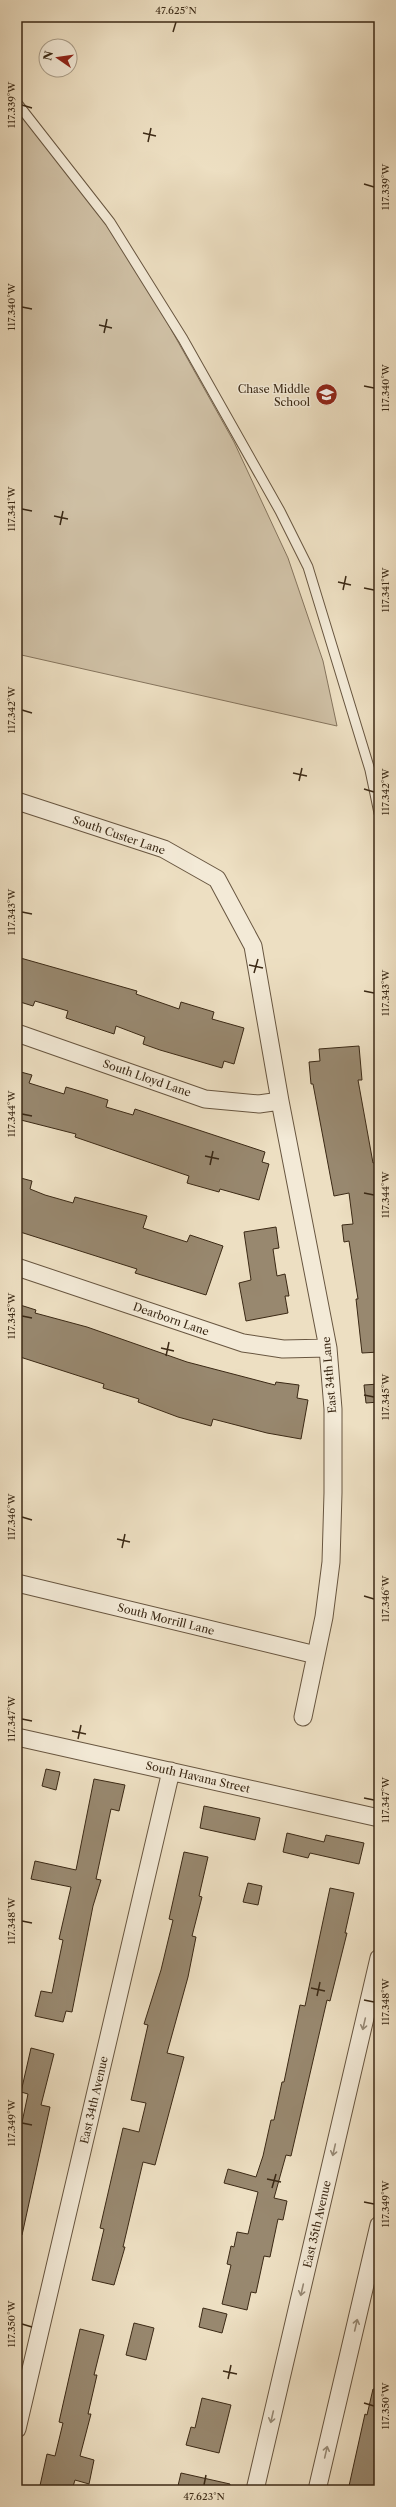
<svg xmlns="http://www.w3.org/2000/svg" width="396" height="2507" font-family="'Libre Caslon Text',serif">
	<rect width="100%" height="100%" fill="#eddfc2"/>
	<filter id="stains"><feTurbulence type="fractalNoise" baseFrequency=".005" numOctaves="4"/><feColorMatrix values="0 0 0 0 .2 0 0 0 0 .09 0 0 0 0 .02 0 0 0 .5 -.17"/></filter>
	<radialGradient id="worn" r=".72"><stop offset=".6" stop-color="#630" stop-opacity="0"/><stop offset="1" stop-color="#630" stop-opacity=".3"/></radialGradient>
	<!-- green -->
	<path fill="#cfc0a5" stroke="#85745d" d="M17 109 96 208 163 315 234 442 288 558 323 661 337 726 17 654Z"/>
	<!-- building -->
	<path fill="#98886f" stroke="#3b2915" d="M17 957 137 991 136 994 179 1009 181 1002 214 1012 212 1019 244 1028 234 1064 224 1061 222 1068 160 1050 143 1044 145 1037 116 1026 114 1034 66 1018 68 1011 35 1001 33 1006 17 1001Z
		M359 1046 362 1080H358L373 1163 379 1162V1237L376 1238 379 1256V1352L362 1353 356 1299H358L349 1241 344 1242 342 1225 353 1224 349 1193 334 1196 313 1084H311L309 1062 320 1061 319 1049Z
		M17 1071 32 1075 29 1083 64 1094 66 1087 83 1092 108 1100 106 1107 133 1115 135 1109 265 1152 262 1162 269 1164 259 1200 220 1189 219 1192 187 1183 189 1176 75 1137 76 1134 17 1119Z
		M17 1177 32 1181 30 1189 45 1195 73 1203 75 1197 147 1216 143 1228 187 1242 190 1235 223 1246 206 1295 135 1273 137 1269 17 1231Z
		M276 1227 279 1248 273 1249 277 1276 285 1274 289 1296H285L288 1313 246 1321 239 1283 251 1280 244 1232Z
		M17 1304 36 1310 35 1313 87 1327 187 1362 275 1385 276 1382 299 1385 297 1398 308 1400 301 1439 267 1433 213 1419 211 1426 178 1417 138 1402 139 1399 103 1388 104 1384 17 1356Z
		M379 1384V1402L366 1403 364 1385Z
		M46 1769 60 1772 56 1790 42 1786Z
		M94 1779 125 1785 119 1811 111 1809 96 1879 101 1880 93 1906 72 2012 66 2011 63 2022 35 2016 41 1991 52 1993 63 1940 59 1939 71 1887 31 1879 35 1861 76 1870Z
		M204 1806 260 1818 255 1840 200 1828Z
		M287 1833 324 1842 326 1835 364 1843 359 1864 310 1853 308 1858 283 1852Z
		M184 1852 208 1857 199 1896 202 1897 192 1936 196 1937 188 1977 167 2053 184 2057 155 2165 143 2162 123 2247H125L114 2285 92 2280 104 2229 100 2228 123 2128 139 2132 146 2103 131 2100 148 2025 144 2024 161 1970 173 1920 169 1919Z
		M248 1883 262 1886 258 1905 243 1902Z
		M330 1888 354 1893 345 1933H347L330 2001 327 2000 291 2156 286 2155 274 2198 287 2201 283 2220 278 2219 270 2257 264 2256 256 2293 251 2292 247 2310 222 2304 231 2265 227 2264 231 2246 234 2247 237 2232 248 2234 258 2192 224 2183 228 2169 256 2177 263 2156 271 2120H274L282 2082H284L300 2005 305 2006Z
		M31 2048 54 2054 41 2105 50 2107 22 2235 17 2234V2146L28 2094 21 2092Z
		M203 2308 227 2314 222 2333 199 2327Z
		M134 2323 154 2328 146 2360 126 2355Z
		M80 2329 104 2335 94 2375H97L88 2414H91L80 2456 94 2460 89 2484 75 2480 72 2490H39L47 2454 55 2456 63 2423 59 2422Z
		M373 2389 379 2390V2469L374 2490H370L349 2486 365 2414 367 2415Z
		M202 2398 231 2405 219 2453 186 2445 191 2427 195 2428Z
		M181 2473 230 2484V2490H177Z"/>
	<g fill="none" stroke-linecap="round" stroke-linejoin="round">
		<defs>
			<path id="service" d="M17 103 110 222 183 339 280 511 308 567 370 770 379 813"/>
			<path id="minor" d="M17 801 164 849 217 879 253 946 280 1101 328 1348 333 1409V1493L331 1562 324 1617 303 1717
				M17 1033 205 1099 259 1104 280 1101
				M17 1267 243 1343 283 1349 328 1348
				M17 1583 316 1655
				M17 1737 379 1818
				M17 2429 171 1771
				M255 2490 379 1958
				M317 2490 379 2225"/>
		</defs>
		<!-- service casing -->
		<use href="#service" stroke="#685640" stroke-width="11"/>
		<!-- minor casing -->
		<use href="#minor" stroke="#685640" stroke-width="19"/>
		<!-- service -->
		<use href="#service" stroke="#f3ead7" stroke-width="9"/>
		<!-- minor -->
		<use href="#minor" stroke="#f3ead7" stroke-width="17"/>
	</g>
	<!-- one-way arrows -->
	<defs><path id="oneway-shaft" d="M-6 0H5M1.5-3L5.5 0L1.5 3" fill="none" stroke-width="1.6" stroke-linecap="round" stroke-linejoin="round"/></defs>
	<g stroke="#978a76">
		<use href="#oneway-shaft" transform="translate(364 2024) rotate(103)"/>
		<use href="#oneway-shaft" transform="translate(334 2150) rotate(103)"/>
		<use href="#oneway-shaft" transform="translate(302 2290) rotate(103)"/>
		<use href="#oneway-shaft" transform="translate(356 2325) rotate(-77)"/>
		<use href="#oneway-shaft" transform="translate(272 2417) rotate(103)"/>
		<use href="#oneway-shaft" transform="translate(326 2452) rotate(-77)"/>
	</g>
	<!-- ticks -->
	<path fill="none" stroke="#3b2915" stroke-width="1.5" d="M173 32 176 22M22 105 32 108M143 133 156 136M148 142 151 128M364 184 374 187M22 307 32 309M99 325 112 328M104 333 107 319M364 386 374 388M22 509 32 511M54 516 68 519M60 525 63 511M338 582 351 585M364 588 374 590M343 590 346 576M22 710 32 713M293 773 307 776M299 781 302 768M364 789 374 792M22 912 32 914M249 965 263 968M254 973 258 959M364 991 374 993M22 1114 32 1116M205 1156 219 1159M210 1165 213 1151M364 1193 374 1195M22 1316 32 1318M161 1348 174 1351M166 1356 169 1342M364 1395 374 1397M22 1517 32 1520M117 1539 130 1542M122 1548 125 1534M364 1596 374 1599M22 1719 32 1721M72 1731 86 1734M78 1739 81 1725M364 1798 374 1800M22 1921 32 1923M311 1988 325 1991M317 1996 320 1982M364 2000 374 2002M22 2123 32 2125M267 2179 281 2182M272 2188 276 2174M364 2202 374 2204M22 2324 32 2327M223 2371 237 2374M228 2379 231 2365M364 2403 374 2406M204 2485 206 2475"/>
	<!-- icons -->
	<defs>
		<symbol id="school-disc" viewBox="-11 -11 22 22"><circle r="9.5" fill="#8f2418" stroke="#f3ead7"/><path d="M0-5L7-2L0 1L-7-2ZM-4 1L0 2.5L4 1V4Q0 6-4 4Z" fill="#fff"/></symbol>
	</defs>
	<g fill-rule="evenodd">
		<use href="#school-disc" x="314" y="382" width="25" height="25"/>
	</g>
	<g text-anchor="middle" dominant-baseline="central" stroke-width="3" stroke-linejoin="round" paint-order="stroke">
		<!-- poi labels -->
		<g font-size="11" fill="#3b2915" stroke="#f3ead7" text-anchor="end">
			<text x="310" y="389">Chase Middle<tspan x="310" dy="13">School</tspan></text>
		</g>
		<!-- street labels -->
		<g font-size="11" fill="#3b2915" stroke="#f3ead7">
			<text transform="translate(119 835) rotate(19)">South Custer Lane</text>
			<text transform="translate(147 1078) rotate(19)">South Lloyd Lane</text>
			<text transform="translate(171 1319) rotate(19)">Dearborn Lane</text>
			<text transform="translate(329 1375) rotate(-95)">East 34th Lane</text>
			<text transform="translate(166 1619) rotate(14)">South Morrill Lane</text>
			<text transform="translate(198 1777) rotate(13)">South Havana Street</text>
			<text transform="translate(94 2100) rotate(-77)">East 34th Avenue</text>
			<text transform="translate(317 2224) rotate(-77)">East 35th Avenue</text>
		</g>
	</g>
	<!-- margin -->
	<rect width="396" height="2507" fill="none" stroke="#eddfc2" stroke-width="44"/>
	<!-- north arrow -->
	<g transform="translate(58 58) rotate(283)"><circle r="19" fill="#f3ead7" stroke="#a99d89"/>
	<path d="M0-3L7 15L0 10L-7 15Z" fill="#8f2418"/>
	<text y="-6" font-size="11" font-weight="bold" text-anchor="middle" fill="#3b2915">N</text>
	</g>
	<rect x="22" y="22" width="352" height="2463" fill="none" stroke="#3b2915" stroke-width="1.5"/>
	<g font-size="10" text-anchor="middle" fill="#3b2915">
		<text x="176" y="14">47.625°N</text>
		<text transform="translate(11 105) rotate(-90)" y="4">117.339°W</text>
		<text transform="translate(385 187) rotate(-90)" y="4">117.339°W</text>
		<text transform="translate(11 307) rotate(-90)" y="4">117.340°W</text>
		<text transform="translate(385 388) rotate(-90)" y="4">117.340°W</text>
		<text transform="translate(11 509) rotate(-90)" y="4">117.341°W</text>
		<text transform="translate(385 590) rotate(-90)" y="4">117.341°W</text>
		<text transform="translate(11 710) rotate(-90)" y="4">117.342°W</text>
		<text transform="translate(385 792) rotate(-90)" y="4">117.342°W</text>
		<text transform="translate(11 912) rotate(-90)" y="4">117.343°W</text>
		<text transform="translate(385 993) rotate(-90)" y="4">117.343°W</text>
		<text transform="translate(11 1114) rotate(-90)" y="4">117.344°W</text>
		<text transform="translate(385 1195) rotate(-90)" y="4">117.344°W</text>
		<text transform="translate(11 1316) rotate(-90)" y="4">117.345°W</text>
		<text transform="translate(385 1397) rotate(-90)" y="4">117.345°W</text>
		<text transform="translate(11 1517) rotate(-90)" y="4">117.346°W</text>
		<text transform="translate(385 1599) rotate(-90)" y="4">117.346°W</text>
		<text transform="translate(11 1719) rotate(-90)" y="4">117.347°W</text>
		<text transform="translate(385 1800) rotate(-90)" y="4">117.347°W</text>
		<text transform="translate(11 1921) rotate(-90)" y="4">117.348°W</text>
		<text transform="translate(385 2002) rotate(-90)" y="4">117.348°W</text>
		<text transform="translate(11 2123) rotate(-90)" y="4">117.349°W</text>
		<text transform="translate(385 2204) rotate(-90)" y="4">117.349°W</text>
		<text transform="translate(11 2324) rotate(-90)" y="4">117.350°W</text>
		<text transform="translate(385 2406) rotate(-90)" y="4">117.350°W</text>
		<text x="204" y="2500">47.623°N</text>
	</g>
	<rect width="100%" height="100%" filter="url(#stains)"/>
	<rect width="100%" height="100%" fill="url(#worn)"/>
</svg>
